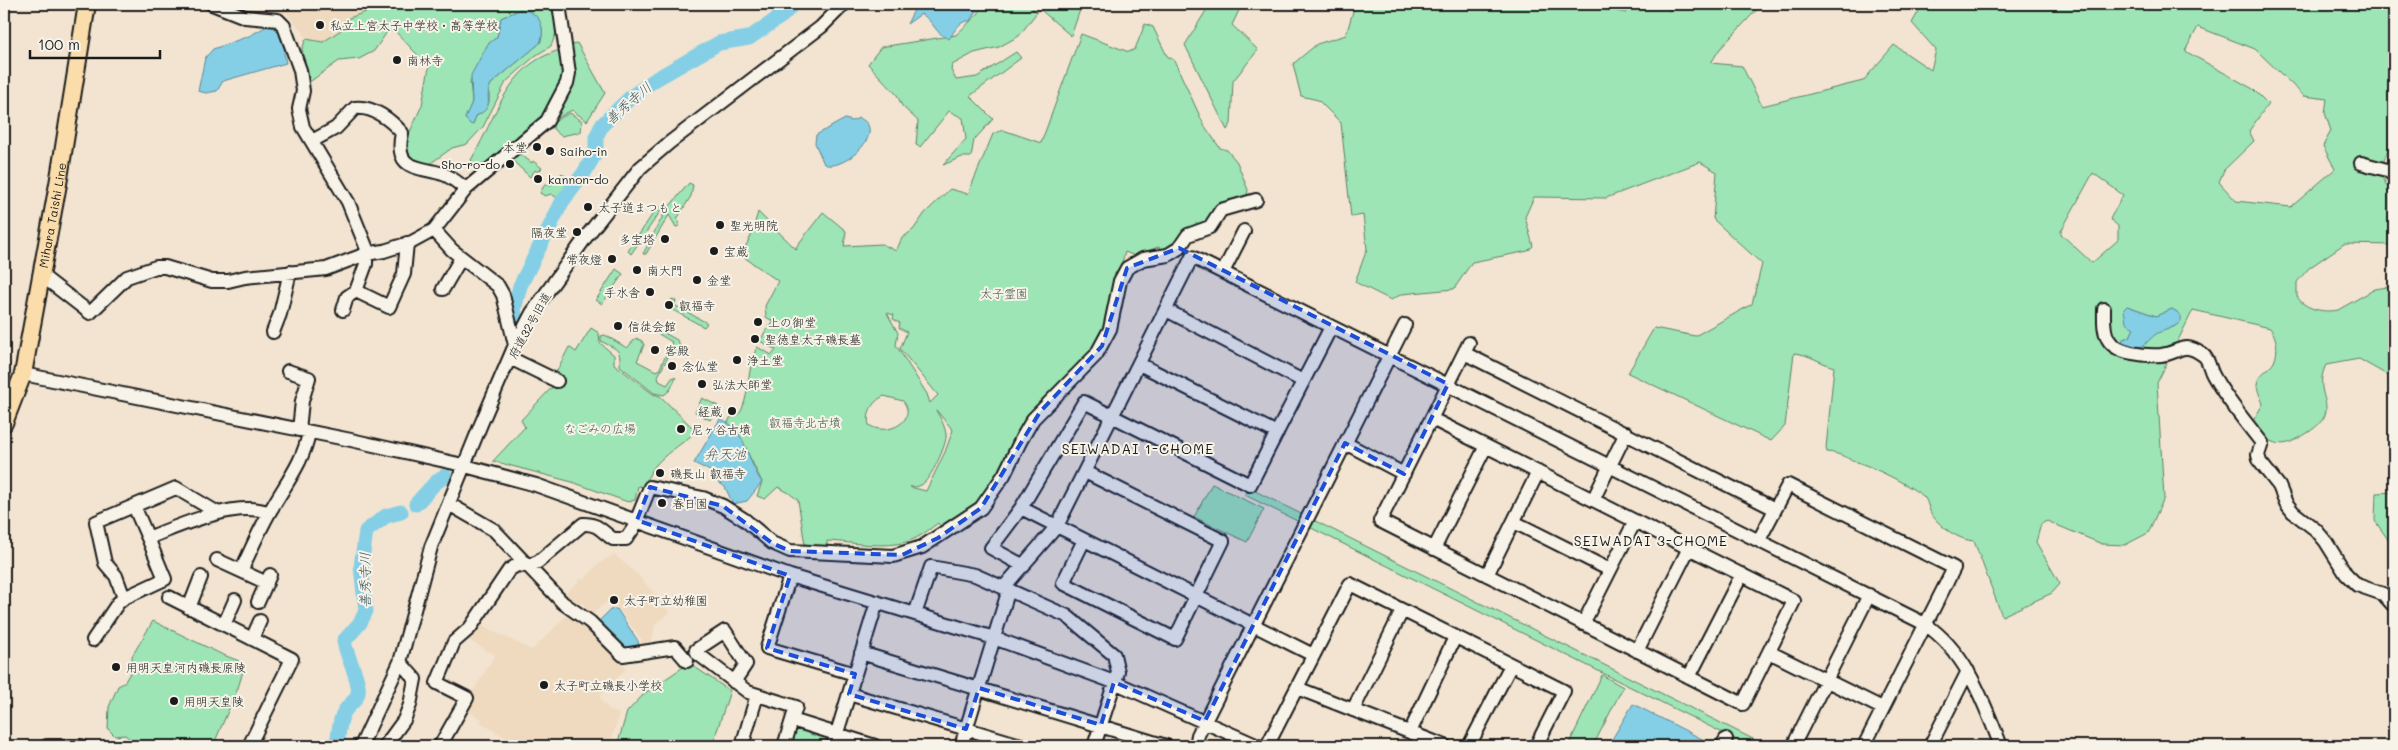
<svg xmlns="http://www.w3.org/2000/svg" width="2398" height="750" font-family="Mali,'Klee One',sans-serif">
	<rect width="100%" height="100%" fill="#f2e4d0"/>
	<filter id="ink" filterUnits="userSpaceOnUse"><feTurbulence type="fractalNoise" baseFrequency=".02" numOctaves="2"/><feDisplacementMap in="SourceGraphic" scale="10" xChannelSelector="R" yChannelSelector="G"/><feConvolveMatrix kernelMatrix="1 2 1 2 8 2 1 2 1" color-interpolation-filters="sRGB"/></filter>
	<g filter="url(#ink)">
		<!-- built -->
		<path fill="#efdac0" d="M220 4H380L374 9 346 19 341 30 323 42 306 39 302 31 286 13 279 17 265 16Z
			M614 554 638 575 670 612 655 624 652 641 642 645 640 642 642 640 614 603 607 602 589 617 588 611 582 602 575 606 564 595 582 578 584 580 598 564Z
			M571 611 615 653 626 669 600 696 602 702 611 711 619 713 610 746H516V744L480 722 482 719 463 708 495 655 468 640 477 623 532 650Z"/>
		<!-- green -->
		<path fill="#9de5b4" stroke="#5c8068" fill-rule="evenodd" d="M380 4H554L556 33 551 46 535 56 506 82 483 127 467 144 452 148 431 163 420 166 408 161 405 143 422 105 429 67 395 31 387 32 374 51 359 59 339 61 308 83 302 49 306 39 323 42 341 30 346 19 374 9ZM519 10C537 11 547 26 540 43L491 84C487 91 491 98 488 105 485 113 477 113 474 120L465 119 472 102 470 81 488 44 497 37 501 18Z
			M980 4H1035L1033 9 1037 12 1019 36 999 47 974 53 952 65 951 70 956 80 977 77 1016 52 1021 58 970 96 993 119 974 140 971 157H962L943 165 966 139 963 118 949 111 920 147 916 145 918 121 902 106 897 95 868 64 881 47 956 35 979 13Z
			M1036 4H1082L1071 36 1035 5Z
			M1210 4H1242L1232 25 1258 50 1233 81 1231 124 1227 130 1185 45Z
			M1298 4H1599L1601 8 1626 13 1633 4H1666L1669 11 1681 4H1762L1719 50 1711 63 1742 66 1762 106 1863 81 1894 45 1931 70 1936 50 1912 23 1923 4H2336L2338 6 2339 4H2394V141C2381 158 2377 179 2394 195V245L2344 244 2309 268 2297 282V296C2303 309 2324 313 2338 310L2375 289 2394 286V379L2359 359 2326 365C2309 399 2351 409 2299 438 2289 444 2281 446 2270 441 2262 436 2255 430 2253 421L2263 404C2261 398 2257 390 2257 385 2257 374 2270 370 2274 362 2279 351 2277 337 2270 328L2193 310 2157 383 2164 498 2148 533 2125 545 2102 544 2047 521 2041 524 2036 542 2060 584 2052 593 2002 616 1974 541C1959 540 1941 528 1932 515 1928 509 1928 499 1922 495 1903 482 1881 471 1860 463 1848 459 1840 453 1827 452L1826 448 1834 367C1820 363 1809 354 1794 353L1785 426 1771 441 1628 373 1654 328 1695 336 1752 304 1762 264 1713 219 1717 172 1700 162 1606 198 1534 197 1525 217 1533 246 1528 251 1472 262 1454 289 1402 294 1391 300 1355 282 1367 249 1363 215 1351 217 1341 123 1318 100 1301 96 1293 64 1317 44 1346 35 1354 8ZM2198 27 2255 49 2304 96 2327 99 2325 113 2331 131 2323 146 2335 169 2291 207 2236 201 2219 182 2224 170 2254 141 2249 131 2268 104 2253 89 2185 51ZM2093 173 2123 195 2110 219 2118 226V240L2092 263 2060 233ZM2127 306 2156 316 2172 309 2177 312C2185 330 2166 327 2156 333 2151 337 2146 342 2141 347L2123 339 2130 337 2134 328Z
			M1145 24 1153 27 1167 56 1174 60 1204 125 1220 148 1227 150 1237 162 1248 190 1247 195C1218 211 1193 233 1165 250L1158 247 1135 256 1125 252 1103 330 1090 354 1064 382 996 480 978 502 943 529 938 523C931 528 924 534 916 538 891 551 853 542 827 541V547L805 545 798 500 789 493 778 487 765 499 757 496 762 482 738 433 728 423 730 418C735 416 740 415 742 409 750 391 747 367 757 347L772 355 776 350 760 341 766 330 774 322 766 317 765 306 778 281 741 255 751 236 758 212 797 250 796 247 823 212 846 231 844 246 882 244 896 251 902 238 913 230 925 213 950 189 968 194 993 134 1003 130 1041 143 1081 34 1129 52 1135 49ZM887 313 894 315 893 319 900 323 899 328 907 332 900 349 938 395 930 403 927 394 896 345 898 333ZM884 396 903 401C919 422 885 437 869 425 866 412 873 401 884 396ZM936 410 953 430 945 452 926 491 910 487C913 487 918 487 921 485 930 481 948 443 946 434 944 423 940 418 936 410Z
			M577 43 605 93 587 121 572 110 548 123 483 173 471 160C491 127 503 81 537 60 548 53 564 49 577 43Z
			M570 113 582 121 581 132 561 136 553 129C552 120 563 117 570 113Z
			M517 152 532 163 533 161 542 168 538 172 535 170 530 177 513 161Z
			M562 173 573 183 559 199 551 194 545 196 540 193 545 184 551 185Z
			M689 183 693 185 691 196 677 219 680 226 676 227 669 215 646 254H643L665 212 669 213V207Z
			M658 206 662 209 631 254 628 251Z
			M616 269 623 274 602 304 596 300Z
			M672 299 676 301 674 305 707 323 704 327 667 307Z
			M591 328 599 333 600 343 614 355V364L653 394 660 396 695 430 692 435C672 452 653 459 644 487L638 486 635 500 628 502 572 482 493 461 525 427 521 420 556 383 552 380 569 347 576 352Z
			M659 330 677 340 680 346 678 352 669 355 658 376 659 381 667 385 673 377 676 378 670 390 664 395 654 393 620 366C621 347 616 350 601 341V336L605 335 627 348 636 338 642 341 644 345 637 361 656 371 659 370 672 342 657 333Z
			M702 398 718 406 710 420 695 412Z
			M1212 484 1264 509 1247 542 1194 517Z
			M1249 488 1767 746H1749L1245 495Z
			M2394 492V548L2375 521 2376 493Z
			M153 621 221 654 239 661 244 668 238 688 213 746H139L125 735 115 736 108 729 109 707 118 686 124 683 133 668 132 656Z
			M689 663 730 691 712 746H617L627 712 645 693Z
			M1602 675 1623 687 1593 746H1568Z
			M792 725 831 737 828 746H786Z"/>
		<!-- water -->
		<path fill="#85cfe6" stroke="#5b8795" d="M917 4 919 6 922 4H974L977 9 970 21C959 20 955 31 949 39 935 34 933 20 921 14L907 24Z
			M519 10C538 9 547 27 540 43L491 84C483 99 497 106 476 116L473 125 470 124 465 118 472 102 471 75 488 44 497 37 501 18Z
			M271 24C279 31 283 39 286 49L284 53 286 63 223 81 217 91 206 93 198 91 205 58 213 49 249 36Z
			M859 118C890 130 843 173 824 164L815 143 816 135 845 119 852 121Z
			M2127 306 2156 316 2172 309C2198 323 2162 330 2156 334 2151 337 2147 344 2141 347 2135 349 2128 345 2122 342L2123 339 2130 337 2134 328 2126 323 2124 309Z
			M720 419C748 429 746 462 762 482L747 501 733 504 725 487 717 481 712 472 694 463Z
			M617 609 638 641 639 647 627 650 596 624 610 610Z
			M1633 704 1710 743 1709 746H1608Z"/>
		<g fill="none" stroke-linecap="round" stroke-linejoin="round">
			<!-- river -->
			<path stroke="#85cfe6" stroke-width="15" d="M517 324 514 310 520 286 562 202 584 173 596 152V137L602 125 632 96 656 79 719 43 749 38 783 15 793 4
				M416 504 435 483 445 476
				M338 746 337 743C339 734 339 720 344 712 348 705 356 702 358 693 361 681 346 656 344 641L360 623 366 611 361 567 366 531 386 516 401 512"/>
			<defs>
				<path id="minor" d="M212 4 245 17 278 20 284 26 300 70 303 91 299 109 303 127 348 202 369 254
					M312 141 336 128 355 108C373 106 391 120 402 133 394 170 416 166 443 174 452 177 459 184 466 189
					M2361 163 2387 170 2394 176
					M434 230 452 250 498 286 503 295 515 345
					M1223 272 1244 231
					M41 275 90 313 127 277 156 267H165L212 281H228L245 277 326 269 366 254 384 251 412 242 434 230 466 189 547 121 567 83 569 73 559 4
					M443 289 461 258
					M356 291 389 307 404 274 407 243
					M2104 309C2104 319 2103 330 2108 339 2116 354 2146 356 2161 355 2180 353 2183 340 2203 355 2209 359 2209 368 2213 375 2226 399 2245 421 2262 443L2258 455 2260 462 2279 486 2286 503 2293 512 2316 530 2326 542 2346 574 2357 585 2383 594 2394 606
					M343 310 347 297 356 291 366 264V254
					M1166 310 1303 381
					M273 332 280 314 290 272
					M1464 353 1775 509
					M510 358 557 381
					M1139 364 1277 433
					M288 371 309 378 302 401 299 430
					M23 374 351 440 454 463 536 485 790 576 994 638 1114 682 1258 746
					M1432 419 1794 601 1743 704 1380 521 1469 343
					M1345 443 1404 474
					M1593 500 1626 433
					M449 504 494 530 563 603 590 622 623 655 675 647 687 661
					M134 506 148 538
					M1021 508 1313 655
					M218 513 176 488 96 522 105 563 116 576 124 598 165 579 148 538C178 526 238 499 269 513
					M1514 522 1610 570
					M1084 540 1063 583 1175 639 1223 541 1085 472
					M1759 540 1788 485 1954 568 1864 746
					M1434 549 1486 446
					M217 560 267 583
					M1024 566 991 548 1021 508 1084 402 1250 485 1331 327
					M241 571C251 550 260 528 272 508 286 483 304 461 309 432
					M1487 575 1538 472
					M790 576 767 648 855 674
					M1004 587 1057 526 1192 257 1925 624C1967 653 1983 701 2001 746
					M169 597 292 659 249 746
					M258 602 270 575
					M189 608 201 577
					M915 614 931 567 975 575 1067 616 1114 655 1118 672 1094 746
					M1583 624 1635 521
					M224 625 235 600
					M252 639 260 621
					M93 640 118 603 124 598
					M1637 651 1689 548
					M1769 652 1882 708
					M861 653 1166 746
					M1689 677 1742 574
					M734 682 746 664 725 631 696 650 698 654 748 692 796 707 792 720 875 746
					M1297 688 1445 746
					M849 694 1024 746
					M1353 710 1402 611
					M1410 732 1455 637
					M47 746H81
					M361 746 400 662 431 547 481 424 515 345 532 313 586 237 640 168 669 143 821 27 844 4
					M385 746 404 720 410 705 415 679 400 662
					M440 746 467 698 437 683 454 642 470 628 509 570 517 565 526 566 538 562 583 524C598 523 602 532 613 539H626L633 529 650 487 703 498 723 506 745 520 772 543 790 551 893 556 922 547 981 508 1004 475 1021 440 1033 419 1096 355 1110 329 1120 281 1127 268 1143 259 1168 255 1179 248 1188 235 1210 227 1221 210 1256 200
					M742 746 757 695
					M784 746 792 720
					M833 746 877 602
					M961 746 1009 589
					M1196 746 1198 735 1405 325
					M1267 746 1350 584 1564 691 1536 746
					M1469 746 1511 665
					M1722 746 1726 739
					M1793 746 1869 595
					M1930 746 1968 671"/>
				<g id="major">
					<path id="s1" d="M4 423 23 374 58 184 87 4"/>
				</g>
			</defs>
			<!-- minor casing -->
			<use href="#minor" stroke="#1c1c1c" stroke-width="16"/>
			<!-- major casing -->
			<use href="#major" stroke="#1c1c1c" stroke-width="20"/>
			<!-- minor -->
			<use href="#minor" stroke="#f7f3e8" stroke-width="12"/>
			<!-- major -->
			<use href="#major" stroke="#faddab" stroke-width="16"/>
		</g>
	</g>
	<!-- marked area -->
	<path fill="#1d4ed8" fill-opacity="0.2" stroke="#1d4ed8" stroke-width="4" stroke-dasharray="10 6" stroke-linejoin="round" d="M1179 248 1448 384 1404 474 1345 443 1205 721 1114 682 1101 725 979 688 966 729 849 694 855 674 767 648 790 576 637 520 650 487 723 506 772 543 790 551 902 555 938 538 981 508 1040 412 1102 346 1127 268Z"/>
	<!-- markers -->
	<g fill="#1c1c1c" stroke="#f7f3e8" stroke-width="2">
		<circle cx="320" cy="25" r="5"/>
		<circle cx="397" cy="60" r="5"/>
		<circle cx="537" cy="147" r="5"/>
		<circle cx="550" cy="151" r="5"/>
		<circle cx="510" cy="164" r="5"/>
		<circle cx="538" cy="179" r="5"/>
		<circle cx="588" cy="207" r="5"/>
		<circle cx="720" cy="225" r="5"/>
		<circle cx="577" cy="232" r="5"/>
		<circle cx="665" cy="239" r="5"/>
		<circle cx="714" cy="251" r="5"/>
		<circle cx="612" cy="259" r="5"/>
		<circle cx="637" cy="270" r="5"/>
		<circle cx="697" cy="280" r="5"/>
		<circle cx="650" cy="292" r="5"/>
		<circle cx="669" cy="305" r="5"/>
		<circle cx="758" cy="322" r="5"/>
		<circle cx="618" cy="326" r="5"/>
		<circle cx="755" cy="339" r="5"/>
		<circle cx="655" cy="350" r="5"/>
		<circle cx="737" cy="360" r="5"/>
		<circle cx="672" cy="366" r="5"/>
		<circle cx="702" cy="384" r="5"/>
		<circle cx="732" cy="411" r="5"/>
		<circle cx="681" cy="429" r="5"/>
		<circle cx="660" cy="473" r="5"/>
		<circle cx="662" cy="503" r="5"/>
		<circle cx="614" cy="600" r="5"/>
		<circle cx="116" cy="667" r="5"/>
		<circle cx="544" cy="685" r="5"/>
		<circle cx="174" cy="701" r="5"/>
	</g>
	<g text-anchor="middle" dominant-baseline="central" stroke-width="4" stroke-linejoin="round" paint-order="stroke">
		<!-- poi labels -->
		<g font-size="12" fill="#1c1c1c" stroke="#f7f3e8" text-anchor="start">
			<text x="330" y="25">私立上宮太子中学校・高等学校</text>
			<text x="407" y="60">南林寺</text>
			<text x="527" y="147" text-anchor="end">本堂</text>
			<text x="560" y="151">Saiho-in</text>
			<text x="500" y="164" text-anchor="end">Sho-ro-do</text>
			<text x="548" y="179">kannon-do</text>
			<text x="598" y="207">太子道まつもと</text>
			<text x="730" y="225">聖光明院</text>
			<text x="567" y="232" text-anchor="end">隔夜堂</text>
			<text x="655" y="239" text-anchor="end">多宝塔</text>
			<text x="724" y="251">宝蔵</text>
			<text x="602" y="259" text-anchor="end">常夜燈</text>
			<text x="647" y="270">南大門</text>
			<text x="707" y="280">金堂</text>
			<text x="640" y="292" text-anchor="end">手水舎</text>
			<text x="679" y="305">叡福寺</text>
			<text x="768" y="322">上の御堂</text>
			<text x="628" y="326">信徒会館</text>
			<text x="765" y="339">聖徳皇太子磯長墓</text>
			<text x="665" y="350">客殿</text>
			<text x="747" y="360">浄土堂</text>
			<text x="682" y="366">念仏堂</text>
			<text x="712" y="384">弘法大師堂</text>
			<text x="722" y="411" text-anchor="end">経蔵</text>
			<text x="691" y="429">尼ヶ谷古墳</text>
			<text x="670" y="473">磯長山 叡福寺</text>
			<text x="672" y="503">春日園</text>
			<text x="624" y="600">太子町立幼稚園</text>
			<text x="126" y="667">用明天皇河内磯長原陵</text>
			<text x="554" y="685">太子町立磯長小学校</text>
			<text x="184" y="701">用明天皇陵</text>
		</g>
		<!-- street labels -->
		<g font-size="12" fill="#1c1c1c" stroke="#f7f3e8">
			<text stroke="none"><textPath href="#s1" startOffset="214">Mihara Taishi Line</textPath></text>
			<text transform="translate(529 325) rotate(-61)">府道32号旧道</text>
		</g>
		<!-- park labels -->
		<g font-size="12" fill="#43584a" stroke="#f7f3e8">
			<text x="1004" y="293">太子霊園</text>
			<text x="805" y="422">叡福寺北古墳</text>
			<text x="600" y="428">なごみの広場</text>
		</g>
		<!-- water labels -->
		<g font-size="14" font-style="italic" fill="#415b63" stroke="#f7f3e8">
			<text transform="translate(628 103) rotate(-41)">善秀寺川</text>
			<text x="725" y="453">弁天池</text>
			<text transform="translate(364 580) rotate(-90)">善秀寺川</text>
		</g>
		<!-- neighbourhood labels -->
		<g font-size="14" letter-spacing="1" fill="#1c1c1c" stroke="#f7f3e8">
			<text x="1138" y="448">SEIWADAI 1-CHOME</text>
			<text x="1651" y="540">SEIWADAI 3-CHOME</text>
		</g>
	</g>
	<!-- margin -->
	<rect width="2398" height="750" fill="none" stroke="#f7f3e8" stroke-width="20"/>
	<rect x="10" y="10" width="2378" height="730" fill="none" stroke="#1c1c1c" stroke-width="2" filter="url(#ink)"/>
	<!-- scale -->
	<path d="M30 50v8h130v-8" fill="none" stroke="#1c1c1c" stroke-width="2.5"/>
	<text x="38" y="50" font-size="15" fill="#1c1c1c" stroke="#f7f3e8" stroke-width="4" paint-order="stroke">100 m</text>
</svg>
